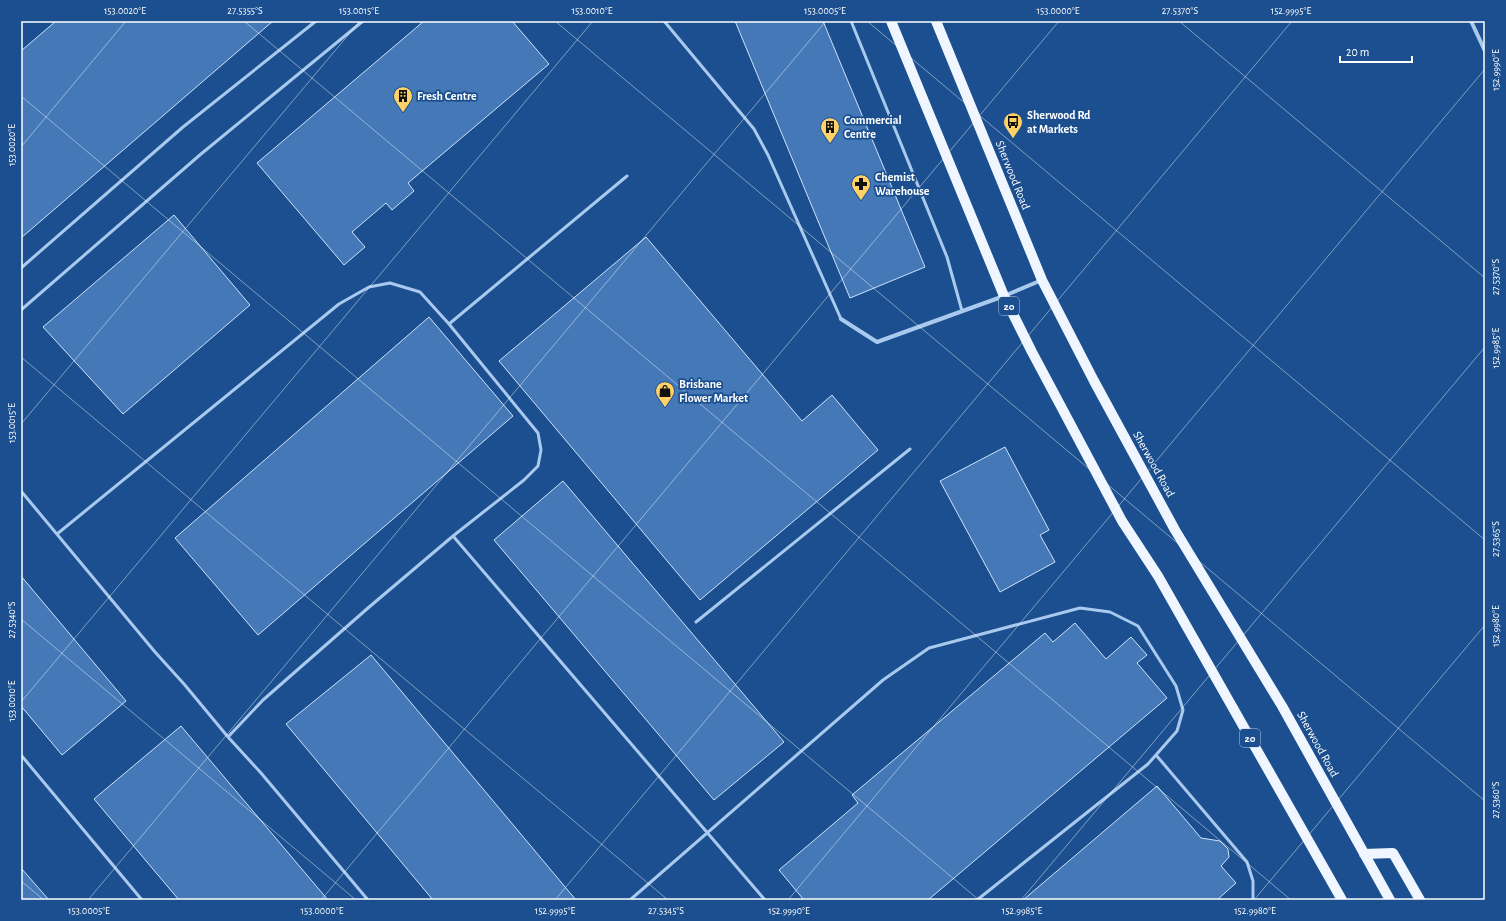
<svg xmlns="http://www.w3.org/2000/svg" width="1506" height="921" font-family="'Alegreya Sans',sans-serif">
	<rect width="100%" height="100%" fill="#1b4f8f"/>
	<!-- building -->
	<path fill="#4478b7" stroke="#cfe3fa" d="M56 21H273L21 238V51Z
		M424 21H512L549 64 408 183 414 191 392 210 386 203 352 232 365 247 344 265 257 163Z
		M735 21H823L925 267 850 298Z
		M174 215 250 305 123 414 43 327Z
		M646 237 802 421 832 395 878 450 700 600 499 361Z
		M429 317 513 416 258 635 175 538Z
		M1005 447 1049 530 1040 535 1055 562 1000 592 940 481Z
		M563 481 784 742 714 800 494 540Z
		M21 576 126 701 62 755 21 706Z
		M1075 623 1106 659 1131 637 1147 655 1137 663 1167 698 928 900H804L779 870 858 803 852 795 1045 633 1053 642Z
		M371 655 576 900H433L286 724Z
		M181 726 328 900H179L94 799Z
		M1157 786 1201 838 1220 841 1228 849 1229 857 1221 866 1236 883 1217 900H1023Z
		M21 868 49 900H21Z"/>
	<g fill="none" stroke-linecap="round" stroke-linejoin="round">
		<!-- lane -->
		<path stroke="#a9c9ee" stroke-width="3" d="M664 21 754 129 768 155 841 319
			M851 21 947 257 962 311
			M21 268 183 127 316 21
			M21 310 201 154 363 21
			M21 491 155 652 184 684 228 737 261 773 368 900
			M57 534 339 304 369 287 390 283 420 292 449 324 627 176
			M453 536 765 900
			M696 622 910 449
			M228 737 263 700 368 608 453 536 524 480 538 466 541 450 538 433 449 324
			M21 755 142 900
			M1156 755 1247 862 1253 881V900
			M630 900 883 680 929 648 1080 608 1110 612 1138 626 1176 686 1183 710 1177 731 1148 764 977 900"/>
		<!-- street -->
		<path stroke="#a9c9ee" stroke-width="4" d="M1471 21 1485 51
			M841 319 877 342 1004 296 1042 280"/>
		<!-- primary -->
		<path stroke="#f0f6ff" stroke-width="10" d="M891 21 1004 296 1032 352 1122 521 1158 576 1342 900
			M936 21 1042 280 1094 381 1175 530 1282 706 1390 900
			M1364 854 1393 853 1420 900"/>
	</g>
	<!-- ticks -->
	<path fill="none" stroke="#fff" stroke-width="1" stroke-opacity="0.45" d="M244 21 1291 900M555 21 1485 801M867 21 1485 540M1179 21 1485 278M21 96 979 900M21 147 126 21M21 357 668 900M21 424 360 21M21 619 356 900M21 702 593 21M21 881 44 900M88 900 826 21M321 900 1059 21M555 900 1292 21M788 900 1485 69M1021 900 1485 347M1254 900 1485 625"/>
	<!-- icons -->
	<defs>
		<symbol id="building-pin" viewBox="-11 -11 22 30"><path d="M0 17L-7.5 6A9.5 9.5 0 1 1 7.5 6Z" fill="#ffd166" stroke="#1b4f8f"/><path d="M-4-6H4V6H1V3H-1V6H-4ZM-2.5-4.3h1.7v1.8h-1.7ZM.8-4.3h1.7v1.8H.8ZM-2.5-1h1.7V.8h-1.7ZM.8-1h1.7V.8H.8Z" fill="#111"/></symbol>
		<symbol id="bus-pin" viewBox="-11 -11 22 30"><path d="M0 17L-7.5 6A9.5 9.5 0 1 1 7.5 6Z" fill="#ffd166" stroke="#1b4f8f"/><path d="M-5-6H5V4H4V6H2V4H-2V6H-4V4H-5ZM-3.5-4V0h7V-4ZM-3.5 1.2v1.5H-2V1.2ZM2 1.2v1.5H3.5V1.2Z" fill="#111"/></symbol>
		<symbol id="pharmacy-pin" viewBox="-11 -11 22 30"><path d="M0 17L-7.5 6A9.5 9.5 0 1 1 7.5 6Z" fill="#ffd166" stroke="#1b4f8f"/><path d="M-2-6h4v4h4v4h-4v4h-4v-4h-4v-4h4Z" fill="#111"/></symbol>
		<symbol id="shop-pin" viewBox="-11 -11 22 30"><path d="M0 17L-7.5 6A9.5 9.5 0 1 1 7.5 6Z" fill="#ffd166" stroke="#1b4f8f"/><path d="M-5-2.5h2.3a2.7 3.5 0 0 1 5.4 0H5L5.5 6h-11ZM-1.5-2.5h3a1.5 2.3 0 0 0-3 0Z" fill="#111"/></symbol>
	</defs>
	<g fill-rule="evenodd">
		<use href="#building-pin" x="392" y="85" width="22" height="30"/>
		<use href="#bus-pin" x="1002" y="111" width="22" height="30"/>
		<use href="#building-pin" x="819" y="116" width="22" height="30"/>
		<use href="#pharmacy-pin" x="850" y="173" width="22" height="30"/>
		<use href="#shop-pin" x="654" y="380" width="22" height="30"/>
	</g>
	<g text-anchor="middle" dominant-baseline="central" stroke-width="3.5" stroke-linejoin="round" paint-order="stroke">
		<!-- shield labels -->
		<g fill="#1b4f8f" stroke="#bbcadd" stroke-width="1">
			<rect x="999" y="297" width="20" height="18" rx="3"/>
			<rect x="1240" y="729" width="20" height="18" rx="3"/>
		</g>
		<g font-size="11" font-weight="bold" fill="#fff">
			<text x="1009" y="306">20</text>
			<text x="1250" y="738">20</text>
		</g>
		<!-- poi labels -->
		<g font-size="12" font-weight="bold" fill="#fff" stroke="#1b4f8f" text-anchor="start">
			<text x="417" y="96">Fresh Centre</text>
			<text x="1027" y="115">Sherwood Rd<tspan x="1027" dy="14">at Markets</tspan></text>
			<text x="844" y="120">Commercial<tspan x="844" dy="14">Centre</tspan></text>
			<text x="875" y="177">Chemist<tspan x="875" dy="14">Warehouse</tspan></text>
			<text x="679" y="384">Brisbane<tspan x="679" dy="14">Flower Market</tspan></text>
		</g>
		<!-- street labels -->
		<g font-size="12" fill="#fff" stroke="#1b4f8f">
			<text transform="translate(1013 175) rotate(68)">Sherwood Road</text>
			<text transform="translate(1154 464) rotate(61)">Sherwood Road</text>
			<text transform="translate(1318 744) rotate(61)">Sherwood Road</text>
		</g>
	</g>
	<!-- border -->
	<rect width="1506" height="921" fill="none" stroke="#1b4f8f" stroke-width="44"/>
	<!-- scale -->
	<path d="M1340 56v6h72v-6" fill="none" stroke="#ffffff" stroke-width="2"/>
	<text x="1346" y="56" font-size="12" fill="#ffffff" stroke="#1b4f8f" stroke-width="3" paint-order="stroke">20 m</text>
	<rect x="22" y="22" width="1462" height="877" fill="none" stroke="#fff" stroke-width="1.5"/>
	<g font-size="10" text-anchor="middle" fill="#fff">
		<text x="125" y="14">153.0020°E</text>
		<text x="245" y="14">27.5355°S</text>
		<text x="359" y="14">153.0015°E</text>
		<text x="592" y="14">153.0010°E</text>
		<text x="825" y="14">153.0005°E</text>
		<text x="1058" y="14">153.0000°E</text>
		<text x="1180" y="14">27.5370°S</text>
		<text x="1291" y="14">152.9995°E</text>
		<text transform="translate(1495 70) rotate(-90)" y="4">152.9990°E</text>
		<text transform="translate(11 145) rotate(-90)" y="4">153.0020°E</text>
		<text transform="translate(1495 277) rotate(-90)" y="4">27.5370°S</text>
		<text transform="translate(1495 348) rotate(-90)" y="4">152.9985°E</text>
		<text transform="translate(11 423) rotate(-90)" y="4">153.0015°E</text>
		<text transform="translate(1495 539) rotate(-90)" y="4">27.5365°S</text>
		<text transform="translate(11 620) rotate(-90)" y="4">27.5340°S</text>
		<text transform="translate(1495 626) rotate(-90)" y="4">152.9980°E</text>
		<text transform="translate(11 701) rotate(-90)" y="4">153.0010°E</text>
		<text transform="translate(1495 800) rotate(-90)" y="4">27.5360°S</text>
		<text x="89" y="914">153.0005°E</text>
		<text x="322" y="914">153.0000°E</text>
		<text x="555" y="914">152.9995°E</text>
		<text x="666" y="914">27.5345°S</text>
		<text x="789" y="914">152.9990°E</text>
		<text x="1022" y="914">152.9985°E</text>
		<text x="1255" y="914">152.9980°E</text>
	</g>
</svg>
